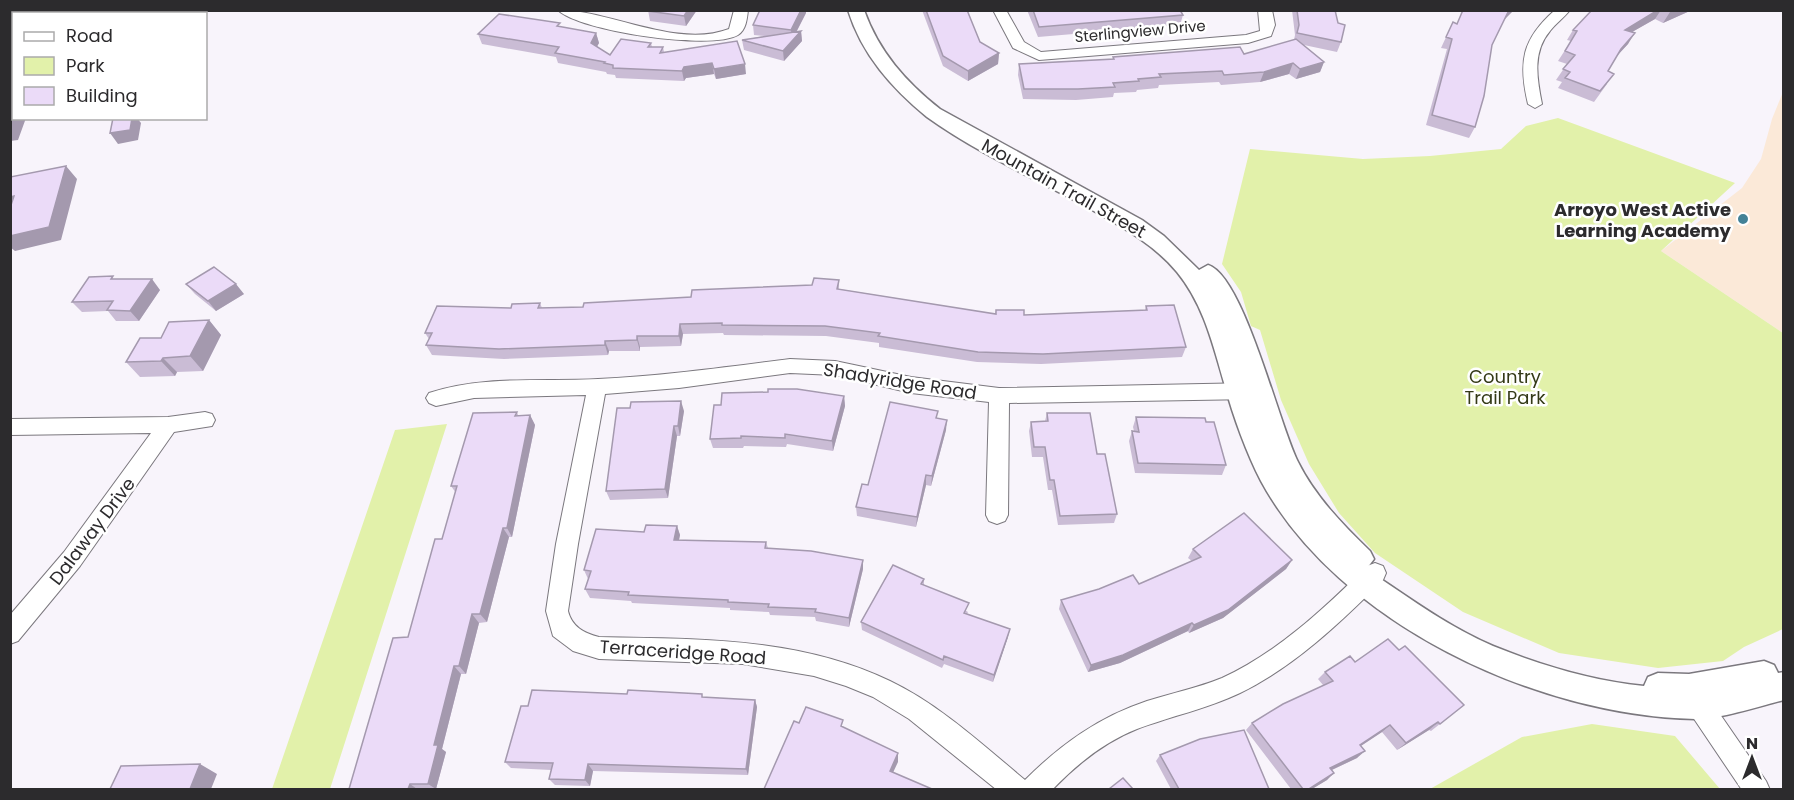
<svg xmlns="http://www.w3.org/2000/svg" width="1794" height="800" font-family="Poppins,sans-serif">
	<rect width="100%" height="100%" fill="#f8f4fb"/>
	<!-- education -->
	<path fill="#fbe9d8" d="M1783 92V333L1661 251 1742 188 1761 159 1772 119Z"/>
	<!-- green -->
	<path fill="#e2f1aa" d="M1558 118 1735 183 1661 251 1783 333V629L1744 647 1723 661 1658 668 1559 653 1463 612 1375 553 1339 513 1309 464 1281 400 1260 330 1251 326 1241 292 1222 264 1250 149 1363 159 1430 156 1501 149 1526 126Z
		M447 424 330 789H272L395 430Z
		M1592 724 1675 736 1720 789H1430L1522 737Z"/>
	<g fill="none" stroke-linecap="round" stroke-linejoin="round">
		<defs>
			<path id="minor" d="M558 10C610 10 677 49 729 29L734 10H748C747 19 746 30 738 35 711 51 579 31 558 10Z
				M993 10H1006L1024 42 1041 52 1246 35 1260 31 1258 10H1272L1275 25 1271 36 1248 43 1039 60 1013 48Z
				M1555 10H1570C1564 18 1556 23 1550 31 1532 52 1537 79 1542 104L1535 108 1528 104C1518 62 1522 39 1555 10Z
				M790 359 835 361 911 377 999 388 1253 383 1260 386 1263 391 1260 396 1253 399 1009 403 1008 515 1005 521 997 524 989 521 986 515 989 402 911 393 835 375 790 373 679 388 605 394 578 544 568 611C572 627 584 633 599 637 697 639 799 637 890 681 940 705 983 745 1025 780 1061 744 1099 717 1147 701 1172 693 1198 688 1222 678 1277 653 1325 608 1367 566L1375 563 1383 566 1386 573 1383 580C1341 622 1294 667 1240 693 1207 709 1171 716 1137 729 1104 742 1077 764 1052 790H997L909 719 873 697 846 686 814 676 743 664 599 659 573 651 553 636 546 611 556 544 586 395 474 398 436 406 429 403 426 398 429 393C483 375 542 382 598 379 663 376 726 367 790 359Z
				M205 412 212 414 215 420 212 426 174 432 80 566 18 641 10 644V615L64 552 151 433 10 435V419L168 417Z
				M1693 684 1702 688 1766 781 1770 790H1742L1684 704 1681 696 1684 688Z"/>
			<path id="tertiary" d="M848 10H864C879 52 906 82 940 109L1142 220 1164 236 1199 270 1208 265C1244 276 1279 425 1298 462 1315 496 1342 524 1370 551L1374 559 1367 568 1375 575C1412 600 1451 628 1493 646 1540 665 1593 681 1644 686L1648 677 1658 673 1689 674 1764 661 1774 665 1778 673 1784 672V700C1760 706 1717 720 1695 719 1537 716 1338 623 1261 481 1247 454 1233 416 1225 386 1213 345 1204 305 1177 272 1152 242 1118 225 1085 206 1033 178 976 152 927 117 892 88 862 55 848 10Z"/>
		</defs>
		<!-- minor casing -->
		<use href="#minor" stroke="#7b787e" stroke-width="2"/>
		<!-- tertiary casing -->
		<use href="#tertiary" stroke="#7b787e" stroke-width="3"/>
		<!-- minor -->
		<use href="#minor" fill="#fff" fill-rule="evenodd"/>
		<!-- tertiary -->
		<use href="#tertiary" fill="#fff" fill-rule="evenodd"/>
	</g>
	<!-- wall -->
	<path fill="#cabcd5" d="M648 10H697L686 26 650 21Z
		M922 10H967L980 42 999 53 998 64 968 81 943 66Z
		M1027 10H1180L1183 15 1180 25 1038 37Z
		M1292 10H1335L1341 42 1337 52 1304 45 1324 62 1320 72 1296 79 1289 74 1260 82 1221 85 1219 82 1159 85 1158 88 1137 90 1136 92 1114 93 1113 97 1076 100 1023 99 1018 75 1019 64 1112 60 1113 57 1244 54 1294 40 1295 35Z
		M1592 10H1692L1663 23 1655 19 1632 32 1628 44 1616 57 1608 71 1607 84 1594 102 1558 88 1562 82 1556 80 1567 64 1558 61 1571 41 1567 40 1573 30Z
		M806 13 797 31H801L802 41 784 61 744 50 742 40 764 36 754 35 753 25Z
		M1503 21 1492 45 1475 127 1469 138 1426 125 1447 49 1441 48 1453 22 1457 24Z
		M561 27 596 33 599 43 597 47 610 55 651 43 652 47H663L664 52 746 74 716 79 714 74 686 78 684 81 616 78 615 75 607 74 606 72 558 63 556 57 482 44 478 34Z
		M116 279 160 290 139 321H116L108 311 82 312 72 302Z
		M839 280V289L995 314 996 310 1024 315 1145 310 1146 306 1186 347 1182 357 1041 364 977 362 879 347V343L826 336 724 335 723 333 683 334 681 346 640 347V351H609L608 355 504 359 432 355 426 345 429 339 425 333 511 308 540 303 542 308 583 307 812 285Z
		M186 284 244 294 216 311 195 294Z
		M209 320 221 335 203 371 177 372 175 376 140 377 126 362 161 338Z
		M844 396 845 406 833 451 787 444 786 447 744 446 743 448H713L710 439Z
		M630 408 684 411 680 436H677L668 498 610 500 606 491Z
		M517 412 518 415H530L535 425 512 537H509L487 622 479 623 466 674H461L442 749 446 752 436 789H349L408 637 442 539 456 493 451 486Z
		M1047 413 1097 454 1117 514 1114 523 1058 525 1052 490H1048L1043 457H1032L1029 431 1031 422 1045 421Z
		M1136 417 1206 422 1226 465 1222 475 1135 473 1129 441 1132 431H1134L1133 427Z
		M938 418 946 430 931 486 926 485 916 527 857 516 856 507 868 485Z
		M677 526 680 535 679 540 766 542 768 548 863 569 849 627 816 621 815 617 770 615 769 612 730 610V608L632 603 631 601 590 598 585 589 588 579 584 570 644 532Z
		M1193 549 1292 560 1286 569 1223 618 1189 633 1188 631 1120 663 1088 672 1059 609 1061 600 1139 584 1192 561 1188 558Z
		M924 579V585L968 612 967 614 1008 637 993 682 944 664 942 668 862 630 861 622Z
		M1399 650 1464 705 1431 731 1429 730 1397 750 1382 732 1361 746 1357 758 1332 770 1327 780 1312 789H1291L1246 730 1252 723 1323 685 1318 679 1325 672 1355 662Z
		M704 697 755 700 757 707 748 775 593 771 590 786 555 785 549 779 551 770 511 768 505 762Z
		M1160 755 1269 789H1171L1156 761Z"/>
	<!-- shaded-wall -->
	<path fill="#a499ae" d="M154 10H169L166 14H151Z
		M688 10H697L686 26 684 16Z
		M801 10H806V13L792 40 791 30Z
		M1509 10H1514L1502 22 1507 12Z
		M1658 10H1661L1655 19 1618 40 1625 30Z
		M1674 10H1692L1663 23 1670 12Z
		M801 31 802 41 784 61 783 51Z
		M596 33 599 43 593 53 591 43Z
		M1635 33 1628 44 1614 59 1621 49Z
		M999 53 998 64 968 81V71Z
		M1324 62 1320 72 1296 79 1300 69Z
		M712 63 714 74 686 78 684 81 682 71 684 67Z
		M1293 63 1289 74 1260 82 1264 72Z
		M745 64 746 74 716 79 714 69Z
		M14 118H26L18 140 10 141V125Z
		M132 118H137L141 123 138 140 118 144 110 133Z
		M66 166 77 179 61 240 15 251 10 247V236Z
		M14 196 10 206V197Z
		M152 279 160 290 139 321 130 311Z
		M236 284 244 294 216 311 208 301Z
		M209 320 221 335 203 371 190 356Z
		M680 324 683 334 681 346 679 336Z
		M637 336 640 347V351L637 340Z
		M605 341 609 351 608 355 605 345Z
		M163 358 177 372 175 376 161 361Z
		M844 396 845 406 833 451 832 441Z
		M681 401 684 411 680 436 678 426Z
		M530 415 535 425 512 537 507 528Z
		M947 420 946 430 931 486 932 476Z
		M674 426 677 436 668 498 665 489Z
		M926 475V485L916 527 917 517Z
		M677 526 680 535 677 549 674 540Z
		M503 528 509 537 487 622 480 614Z
		M863 560V569L849 627V618Z
		M1292 560 1286 569 1223 618 1189 633 1194 625Z
		M472 614 479 623 466 674 459 666Z
		M1192 623 1188 631 1120 663 1088 672 1091 665Z
		M1010 629 1008 637 993 682 994 675Z
		M454 666 461 674 442 749 446 752 436 789 428 784 434 745Z
		M755 700 757 707 748 775 746 769Z
		M1438 722 1429 730 1397 750 1406 743Z
		M1390 725 1382 732 1353 751 1360 745Z
		M1365 751 1357 758 1323 774 1330 768Z
		M898 753V762L890 779V771Z
		M200 764 217 774 211 789H190Z
		M588 764 593 771 590 786 585 780Z
		M1334 773 1327 780 1312 789H1309Z
		M410 784 417 789H408Z"/>
	<!-- building -->
	<path fill="#ebdbf8" stroke="#a499ae" stroke-width="1.5" d="M117 10H154L151 14H114Z
		M648 10H688L684 16 648 11Z
		M760 10H801L791 30 753 25Z
		M926 10H967L980 42 999 53 968 71 943 56Z
		M1033 10H1180L1183 15 1039 27Z
		M1297 10H1335L1338 23 1345 25 1341 42 1297 33 1299 25Z
		M1463 10H1509L1492 45 1484 96 1475 127 1432 115 1452 39 1446 37 1453 22 1457 24Z
		M1592 10H1658L1625 30 1635 33 1621 49 1608 71 1614 74 1600 91 1565 78 1570 72 1563 69 1575 55 1565 51 1577 31 1573 30Z
		M499 14 560 23 557 26 596 33 591 43 610 55 621 39 651 43 648 47H663L660 53 737 41 745 64 714 69 712 63 684 67 682 71 613 68V65L604 63 605 62 555 53 559 47 478 34Z
		M801 31 783 51 742 40Z
		M1296 39 1324 62 1300 69 1293 63 1264 72 1224 75 1222 71 1159 74 1161 77 1138 79 1139 81 1113 83 1115 87 1078 89H1024L1019 64 1114 59 1113 57 1240 47 1244 54Z
		M10 68H14V118L10 125Z
		M113 118H132L130 130 110 133Z
		M66 166 49 227 10 236V208L14 196 10 197V177Z
		M214 267 236 284 208 301 186 284Z
		M113 276 111 279H152L130 311 107 310 113 301 72 302 89 277Z
		M814 278 839 280 837 289 996 314V310H1024V315L1147 310 1146 306 1174 305 1186 347 1043 354 978 352 878 336 880 333 825 326 722 325V323L680 324 679 336H637V340L605 341V345L499 349 426 345 432 333H425L437 306 511 308 512 304 540 303 538 308 583 307 584 303 691 297 692 290 812 285Z
		M209 320 190 356 163 358 161 361 126 362 140 338H161L169 322Z
		M768 389H797L844 396 832 441 785 434V438L741 436V438L710 439 714 405H721L722 393 768 392Z
		M681 401 678 426H674L665 489 606 491 617 408H630L631 402Z
		M890 402 938 411 936 418 947 420 932 476 926 475 917 517 856 507 862 484 868 485Z
		M517 412 515 416 530 415 507 528H503L480 614H472L459 666H454L434 745H438L428 784H410L408 789H349L393 638 408 637 435 539H442L457 486H451L473 413Z
		M1047 413H1090L1097 454H1105L1117 514 1060 516 1054 480H1050L1045 447H1034L1031 422 1048 421Z
		M1136 417 1205 418 1206 422H1214L1226 465 1138 463 1132 431 1139 432Z
		M1244 513 1292 560 1228 610 1194 625 1192 623 1123 655 1091 665 1061 600 1099 589 1133 575 1139 584 1201 557 1193 549Z
		M646 525 677 526 674 540 766 542 765 548 811 551 863 560 849 618 815 612 816 609 768 607 769 604 728 602V600L628 595 629 592 585 589 591 571 584 570 596 529 644 532Z
		M893 565 924 579 921 584 969 603 964 613 1010 629 994 675 944 656 943 660 861 622Z
		M1388 639 1399 650 1405 646 1464 705 1440 724 1438 722 1406 743 1390 725 1360 745 1365 751 1330 768 1334 773 1309 789H1303L1252 723 1283 704 1333 681 1325 672 1350 656 1355 662Z
		M532 690 627 694 628 690 702 694V697L755 700 746 769 588 764 585 780 549 779 553 763 505 762 521 706H528Z
		M806 707 843 720 841 726 898 753 890 771 932 789H764L794 721 799 723Z
		M1244 730 1269 789H1179L1160 755 1200 739Z
		M200 764 190 789H110L121 766Z
		M1123 778 1133 789H1109Z"/>
	<!-- markers -->
	<circle fill="#438297" stroke="#fff" stroke-width="2" cx="1743" cy="219" r="6"/>
	<g text-anchor="middle" dominant-baseline="central" stroke-width="5" stroke-linejoin="round" paint-order="stroke">
		<!-- far-street labels -->
		<g font-size="15" fill="#2c2b2d" stroke="#fff">
			<text transform="translate(1140 31) rotate(-5)">Sterlingview Drive</text>
		</g>
		<!-- street labels -->
		<g font-size="18" fill="#2c2b2d" stroke="#fff">
			<text transform="translate(1064 188) rotate(29)">Mountain Trail Street</text>
			<text transform="translate(900 381) rotate(9)">Shadyridge Road</text>
			<text transform="translate(92 531) rotate(-53)">Dalaway Drive</text>
			<text transform="translate(683 652) rotate(4)">Terraceridge Road</text>
		</g>
		<!-- poi labels -->
		<g font-size="18" font-weight="bold" fill="#2c2b2d" stroke="#fff" text-anchor="end">
			<text x="1731" y="209">Arroyo West Active<tspan x="1731" dy="21">Learning Academy</tspan></text>
		</g>
		<!-- park labels -->
		<g font-size="18" fill="#343a17" stroke="#fff">
			<text x="1505" y="376">Country<tspan x="1505" dy="21">Trail Park</tspan></text>
		</g>
	</g>
	<!-- border -->
	<rect width="1794" height="800" fill="none" stroke="#2c2b2d" stroke-width="24"/>
	<!-- legend -->
	<rect x="12" y="12" width="195" height="108" fill="#ffffff" stroke="#abaaab" stroke-width="1.5"/>
	<rect x="24" y="32" width="30" height="9" fill="#ffffff" stroke="#abaaab" stroke-width="1.5"/>
	<text x="66" y="42" font-size="18" fill="#2c2b2d">Road</text>
	<rect x="24" y="57" width="30" height="18" fill="#e2f1aa" stroke="#abaaab" stroke-width="1.5"/>
	<text x="66" y="72" font-size="18" fill="#2c2b2d">Park</text>
	<rect x="24" y="87" width="30" height="18" fill="#ebdbf8" stroke="#abaaab" stroke-width="1.5"/>
	<text x="66" y="102" font-size="18" fill="#2c2b2d">Building</text>
	<!-- north arrow -->
	<g transform="translate(1752 758)" stroke="#ffffff" stroke-width="4.5" paint-order="stroke">
	<path d="M0-4.5L10 22L0 15L-10 22Z" fill="#2c2b2d"/>
	<text y="-9" font-size="16" font-weight="bold" text-anchor="middle" fill="#2c2b2d">N</text>
	</g>
</svg>
